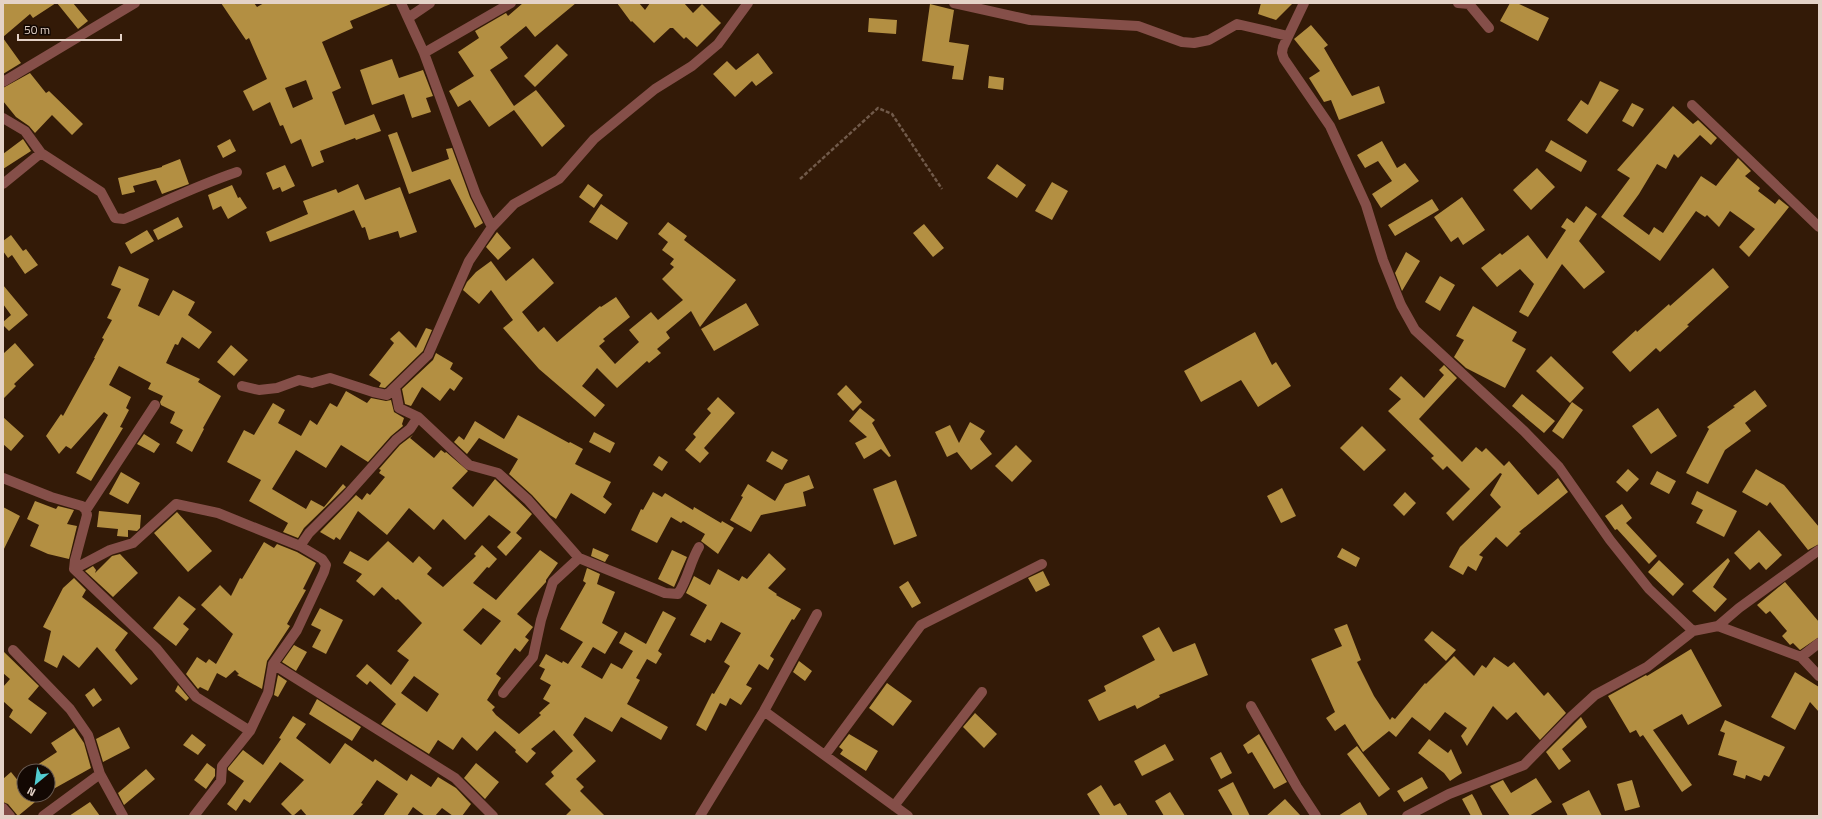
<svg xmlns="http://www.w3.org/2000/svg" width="1822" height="819" font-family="'Titillium Web',sans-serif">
	<rect width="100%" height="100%" fill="#331a07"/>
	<!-- building -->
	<path fill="#b38f42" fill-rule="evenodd" d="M3 3H56L33 18 30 14 3 37Z
		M57 3H73L88 21 78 29Z
		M221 3H254L257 7 264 3H393L350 21 353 28 322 42 341 88 332 92 345 125 374 114 381 131 356 140 355 138 320 151 324 162 312 167 301 139 291 144 283 125 280 126 270 102 253 111 243 91 267 79 249 38 246 40ZM306 80 313 99 293 108 285 88Z
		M523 3H576L535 37 526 26 500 47 508 58 490 70 514 106 536 90 565 126 542 147 514 110 489 127 470 100 458 107 449 91 474 76 458 52 479 38 475 31 506 13 508 16Z
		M617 3H639L645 10 650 3H684L693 13 702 4 721 23 697 47 686 37 684 39 673 28H670L654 43 632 21 631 22Z
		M1261 3H1293L1276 20 1258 14Z
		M1510 3H1517L1549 18 1538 41 1500 21Z
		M930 4 954 10 949 42 969 45 963 80 952 79 954 66 922 61Z
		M869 18 897 20 896 34 868 32Z
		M1311 25 1328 45 1324 48 1352 96 1379 86 1385 103 1339 120 1331 100 1324 102 1309 78 1320 71 1294 39Z
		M3 38 21 63 3 74Z
		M557 44 568 55 535 87 524 76Z
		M758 53 773 73 756 86 752 81 735 97 713 74 727 61 736 70Z
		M392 59 399 78 423 70 433 96 426 98 431 112 412 118 404 94 372 105 360 70Z
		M30 73 46 93 49 91 83 124 72 135 52 115 35 133 29 126 16 117 3 101V88Z
		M989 76 1004 78 1003 90 988 88Z
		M1600 81 1619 90 1587 134 1567 120 1581 100 1588 105Z
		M1632 103 1644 109 1633 127 1622 121Z
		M1673 106 1693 124 1698 120 1717 138 1711 145 1700 135 1678 158 1674 154 1666 169 1657 164 1639 194 1623 216 1649 235 1654 227 1663 233 1701 176 1716 186 1738 158 1751 171 1745 176 1760 188 1758 191 1775 204 1779 199 1789 207 1749 257 1739 247 1755 229 1730 211 1719 227 1707 215 1705 217 1696 211 1660 261 1601 217 1630 178 1617 170Z
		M397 132 412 172 449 159 446 149 452 148 470 197 483 223 475 228 450 179 409 194 388 135Z
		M23 139 31 151 3 169V154Z
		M230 139 236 151 223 158 217 146Z
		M1551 140 1587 161 1581 172 1545 151Z
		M1382 141 1397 168 1405 163 1419 181 1381 208 1372 194 1392 181 1378 161 1365 168 1357 155Z
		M180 159 189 184 162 194 156 180 133 186 135 192 122 195 118 178 162 167V166Z
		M997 164 1026 185 1017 198 987 178Z
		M285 165 295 186 282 192 280 187 273 190 266 173Z
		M1537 168 1555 187 1531 210 1513 190Z
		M1052 182 1068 191 1052 220 1035 211Z
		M358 184 365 200 400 187 417 232 400 238 398 231 369 240 365 227 362 228 354 210 270 242 266 232 308 214 303 201 336 189 338 193Z
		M588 184 603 195 594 208 579 197Z
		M232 185 238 198 240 197 247 208 228 219 221 206 213 210 208 195Z
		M1462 197 1485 230 1463 245 1458 237 1451 242 1434 217Z
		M1432 199 1439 210 1395 236 1388 225Z
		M601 204 628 223 617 240 589 222Z
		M1586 206 1597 214 1579 241 1605 272 1584 289 1562 264 1528 317 1519 312 1534 284 1520 269 1497 287 1481 268 1500 253 1502 255 1528 235 1547 259 1566 230 1561 227 1567 218 1574 223Z
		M178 217 183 227 158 240 153 230Z
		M668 222 687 236 684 240 736 280 700 327 691 311 666 332 670 338 657 349 661 353 649 363 647 361 617 388 597 368 582 386 605 405 595 417 539 369 503 328 513 320 491 290 479 304 463 290 467 282 476 272 491 261 506 281 533 258 554 283 522 312 538 332 544 327 557 342 600 306 601 307 616 297 630 317 603 339 605 341 599 346 615 364 639 342 629 330 651 312 658 320 683 300 662 279 674 267 670 264 674 259 662 250 668 242 658 234Z
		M924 224 944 248 933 257 913 233Z
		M147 230 154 241 131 254 125 243Z
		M497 232 511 248 498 260 486 247Z
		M11 235 23 251 26 249 38 265 25 274 12 255 8 258 3 251V241Z
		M1406 252 1420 261 1402 291 1395 273Z
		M119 266 149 279 138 306 159 316 173 290 195 302 188 315 212 332 199 349 182 337 178 345 175 344 166 363 200 379 198 382 221 396 203 428 204 429 192 452 176 443 183 430 170 423 175 412 161 405 160 402 163 396 148 389 151 383 119 366 109 385 131 397 126 408 129 410 120 427 123 428 91 481 76 473 108 415 104 412 71 449 66 446 59 454 46 436 61 414 63 416 95 358H94L104 339 102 338 112 320 107 318 121 289 111 285Z
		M1713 268 1729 287 1687 325 1689 326 1660 352 1656 348 1630 372 1612 352 1636 330 1637 332 1669 304 1670 306Z
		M1440 276 1455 285 1440 311 1425 302Z
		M3 285 28 315 9 331 3 325V322L11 315 3 304Z
		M746 303 759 325 714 351 701 329Z
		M1473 306 1517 332 1512 341 1526 349 1505 388 1466 368 1454 357 1464 340 1456 336Z
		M426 328 432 330 423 351 385 388 379 387 381 383 369 375 394 343 390 339 399 331 416 348Z
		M1255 332 1272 365 1276 362 1291 386 1258 407 1241 380 1201 402 1184 371Z
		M15 343 34 365 14 384 16 386 3 399V354Z
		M231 345 248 360 234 376 217 362Z
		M436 353 453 363 450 369 463 378 454 391 450 388 440 401 422 387 411 406 405 404 402 389 433 360Z
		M1551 356 1584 388 1570 403 1536 371Z
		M1444 365 1457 378 1419 419 1462 462 1476 447 1482 452 1486 448 1504 466 1509 461 1538 495 1558 478 1568 492 1519 532 1521 533 1507 547 1496 537 1479 555 1483 557 1476 571 1468 566 1463 575 1449 567 1460 547 1501 507 1490 495 1502 474 1500 473 1453 521 1446 513 1470 489 1447 466 1443 470 1431 458 1434 456 1388 411 1401 399 1389 389 1401 376 1424 398 1444 375 1439 370Z
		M846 385 862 402 853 411 837 394Z
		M1755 390 1767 406 1745 423 1751 431 1725 450 1708 484 1686 473 1709 429 1707 427 1735 407 1733 406Z
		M346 391 367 403 371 398 386 401 391 400 394 412 404 418 402 424 403 426 391 436 368 462 341 445 326 468 296 450 272 489 306 509 311 500 324 507 343 484 346 487 304 528 298 538 283 532 288 523 249 501 261 480 227 462 244 430 254 435 273 403 285 410 278 423 301 436 310 420 317 425 330 403 337 407Z
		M1522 394 1555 421 1544 433 1512 406Z
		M718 397 735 413 704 448 709 453 700 463 685 450 696 437 693 434 711 413 707 409Z
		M1572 402 1583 410 1563 439 1552 431Z
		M860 408 875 420 872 423 891 456 889 457 881 449 864 459 855 443 867 437 849 421Z
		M1658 408 1677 436 1651 454 1632 426Z
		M518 415 569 443 570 442 583 449 575 464 611 482 603 497 612 504 605 514 571 493 556 519 550 515 532 495 509 474 518 459 479 438 467 454 454 442 459 436 464 440 475 421 504 439Z
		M3 417 24 436 11 451 3 444Z
		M970 422 985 431 980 439 992 454 971 470 957 452 947 457 935 432 950 425 959 443Z
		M1362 426 1386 450 1364 471 1340 448Z
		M594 432 615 443 610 453 589 442Z
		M144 434 160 444 154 453 137 444Z
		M413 435 410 438 434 458 441 450 445 453 446 452 468 471 452 488 473 507 495 479 532 514 516 533 522 538 506 556 497 547 511 532 489 515 465 540 443 519 434 530 409 508 387 535 358 511 340 540 336 537 334 540 320 532 356 495 362 500 367 493 370 495 385 477 379 473 381 470 379 469 400 445Z
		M1016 445 1032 461 1012 482 995 466Z
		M772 451 788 460 782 470 766 461Z
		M659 456 668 462 662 471 653 465Z
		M1628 469 1639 479 1627 492 1616 482Z
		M1756 469 1784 485 1819 527V544L1808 550 1770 502 1767 506 1742 492Z
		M1657 471 1676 481 1669 494 1650 484Z
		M121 472 140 483 128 504 109 494Z
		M809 475 814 488 803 492 806 506 761 515 751 532 730 520 743 497 741 496 748 484 775 501 785 484Z
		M896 480 917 536 894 545 873 489Z
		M1282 488 1296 516 1281 523 1267 496Z
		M1697 491 1737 511 1724 537 1696 523 1703 510 1691 504Z
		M653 492 662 497 665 493 693 510 694 507 721 523 722 521 734 528 718 554 701 541 705 534 683 521 681 523 671 517 657 543 631 530 641 509 643 510Z
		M1405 492 1416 503 1404 516 1393 505Z
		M35 501 56 509 58 506 74 510 67 524 77 526 69 559 48 554 30 546 39 525 27 519Z
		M1622 504 1632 518 1626 523 1657 556 1649 564 1617 529 1615 530 1605 516Z
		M3 507 20 516 3 551Z
		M99 511 141 515 140 528 137 531 128 530V537L117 536 118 529 97 527Z
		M177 512 212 551 188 572 154 533Z
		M1759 530 1782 555 1766 570 1759 562 1750 570 1734 553Z
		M388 541 413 563 419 556 432 568 427 574 443 587 476 556 474 554 482 545 497 559 489 568 487 567 473 583 496 600 540 550 558 563 546 580V582L517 614 533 627 525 637 529 640 520 652 515 648 496 674 501 678 487 700 495 707 492 710 496 715 519 734 541 715 539 713 550 703 543 699 551 685 540 679 545 669 539 666 546 654 562 663 563 661 568 664 583 642 560 629 586 583 583 581 587 568 600 574 597 584 615 592 602 623 618 632 605 654 593 647 581 667 602 679 611 663 622 669 633 651 619 643 625 632 646 644 663 611 676 618 658 651 662 654 656 664 647 659 636 678 640 680 627 704 668 727 661 740 621 717 612 732 585 717 573 735 596 761 576 779 584 787 580 791 605 816H565L571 810 545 784 554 776 551 772 573 751 554 730 531 749 536 753 527 763 515 752 516 750 495 731 477 751 462 737 453 750 438 740 429 754 381 724 396 704 370 681 367 685 356 676 367 664 391 685 409 660 397 651 422 623 398 599 396 600 382 587 374 596 356 581 362 574 343 563 350 551 368 561ZM483 608 501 621 481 645 463 630ZM414 676 439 694 427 712 401 693Z
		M264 542 274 548 277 544 297 552 316 563 303 589 306 590 287 624 290 626 267 661 262 689 237 675 239 674 235 670 226 678 217 673 208 691 200 687 198 689 186 674 197 657 206 663 209 659 216 664 233 634 201 605 220 585 231 596 240 578 242 579Z
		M593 548 609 555 605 562 591 556Z
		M1342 548 1360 558 1356 567 1337 557Z
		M672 550 687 557 674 587 658 579Z
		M769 553 786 569 768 588 777 594 776 595 801 609 794 620 792 619 770 656 774 659 768 670 759 664 746 685 752 688 741 705 730 698 726 706 720 703 706 731 696 725 712 693 714 694 730 666 724 662 741 633 721 622 711 641 707 639 705 643 690 635 707 605 686 593 694 576 710 585 718 569 739 581 742 576 747 579Z
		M120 554 138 573 113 597 85 571 93 566 96 570 95 573 112 556Z
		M1728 558 1730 561 1713 587 1727 599 1715 612 1692 591Z
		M1659 560 1684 584 1673 596 1648 572Z
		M1043 571 1050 585 1036 592 1028 578Z
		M74 578 86 590 82 597 128 633 115 650 138 679 131 685 97 647 79 668 63 655 57 668 44 661 51 631 43 627 63 588Z
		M908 581 921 603 912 608 899 587Z
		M1785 582 1819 622V637L1800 650 1793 643 1790 645 1782 636 1787 631 1770 611 1766 614 1757 605Z
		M179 596 196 609 183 624 189 629 176 646 153 628Z
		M320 608 343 620 326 654 312 647 321 630 311 625Z
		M1347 624 1361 660 1357 662 1374 696 1390 720 1392 717 1395 719 1425 683 1426 684 1454 656 1474 676 1482 665 1486 668 1494 657 1508 667 1514 662 1544 696 1548 692 1566 713 1540 740 1516 712 1507 720 1493 706 1467 746 1461 736 1467 728 1445 712 1430 731 1412 717 1396 737 1389 731 1363 752 1345 724 1335 731 1326 718 1335 712 1311 659 1342 646 1334 629Z
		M1159 627 1173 652 1195 643 1208 675 1159 695 1160 697 1137 709 1135 705 1099 721 1088 700 1106 691 1104 686 1155 660 1142 636Z
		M1432 631 1456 650 1446 661 1424 640Z
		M294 645 307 652 296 671 282 662Z
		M1691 649 1722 706 1688 725 1682 714 1653 730 1692 785 1682 792 1643 735 1640 737 1636 730 1630 733 1608 696 1646 675 1647 676Z
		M3 651 39 686 28 699 47 713 31 734 9 717 13 710 3 701V687L10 679 3 673Z
		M799 661 812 671 805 681 793 672Z
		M1795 672 1819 687V712L1810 702 1795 730 1771 717Z
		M278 675 287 681 278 697 274 695Z
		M887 683 912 701 893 726 869 708Z
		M178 685 189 698 186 701 175 691Z
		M94 688 102 700 93 707 85 695Z
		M317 699 361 727 352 741 309 714Z
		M975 713 997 734 984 748 963 727Z
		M293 716 306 724 296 738 330 764 345 743 373 762 375 759 407 781 411 774 431 787 438 777 456 788 471 804 462 816H453L442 808 435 816H425L413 807 407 816H383L398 794 377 780 361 803 363 804 352 816H307L301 809 293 816 281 804 304 780 280 762 250 803 244 799 236 811 227 804 244 781 228 770V768L243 750 263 765 281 739 279 738Z
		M1581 717 1587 727 1562 749 1571 761 1559 770 1546 752Z
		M1725 720 1785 747 1769 777 1764 775 1761 781 1746 775 1745 779 1733 775 1737 761 1718 755 1725 733 1720 731Z
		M119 727 130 748 103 762 96 739Z
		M74 728 84 743 91 768 48 792V771H28L57 752 51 743Z
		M192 734 206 745 198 755 183 745Z
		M849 734 878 751 866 771 840 754 843 750 839 747Z
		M1259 734 1287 782 1274 789 1252 752 1248 754 1243 745Z
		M1429 739 1448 753 1451 749 1462 773 1450 781 1444 773 1418 753Z
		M1165 744 1174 760 1142 776 1134 761Z
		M1357 746 1390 789 1379 797 1347 754Z
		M1221 752 1232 773 1221 779 1210 758Z
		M207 763 215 769V776L206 789 194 780Z
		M476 763 499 782 485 799 464 778Z
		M146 769 155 779 124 805 118 793Z
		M11 772 24 788V795H29L35 802 18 816 8 804 3 802V779Z
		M1422 777 1428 788 1404 802 1397 791Z
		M1536 778 1552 802 1529 816H1510L1490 786 1503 780 1511 793Z
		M1632 780 1640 807 1625 811 1617 784Z
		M1233 782 1250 816H1233L1218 790Z
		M1101 785 1114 806 1120 803 1128 816H1098L1100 815 1087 794Z
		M1589 790 1602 816H1568L1562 804Z
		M1170 792 1185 816H1164L1155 801Z
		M1472 794 1476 801 1483 816H1471L1462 799Z
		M1285 799 1301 816H1266Z
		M90 802 100 816H69Z
		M1360 802 1368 816H1338Z"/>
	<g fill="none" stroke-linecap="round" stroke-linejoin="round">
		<!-- path -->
		<path stroke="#715a4a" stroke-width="2.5" stroke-dasharray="4 2" stroke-linecap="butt" d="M800 179 878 108 892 114 942 189"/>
		<!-- minor -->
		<path stroke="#854f49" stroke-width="10" d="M401 3 424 53 476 195 492 227
			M954 3 1030 20 1138 26 1182 42 1194 43 1209 40 1237 24 1288 36
			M1304 3 1283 47 1282 53 1284 59 1330 126 1366 205 1383 260 1401 305 1415 330 1524 431 1559 467 1610 540 1649 589 1693 631 1647 667 1595 695 1571 717 1524 765 1449 794 1407 816
			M1458 3 1469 4 1489 28
			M408 18 430 3
			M424 53 511 3
			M3 82 135 3
			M1692 105 1819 227
			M3 118 25 131 41 153 101 192 115 218 124 219C162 203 198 185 237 172
			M3 184 41 153
			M242 386 259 390 277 388 299 380 312 383 330 378 373 392 387 395 395 387
			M418 417 469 465 498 473 528 500 579 558 665 593 678 594C688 579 690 562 699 547
			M3 478 51 497 82 506 86 510 87 515 75 560 74 569 156 648 196 697 250 731
			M86 510 155 405
			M74 569 110 550 133 543 176 504 218 513 300 546
			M1718 626 1801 657 1819 676
			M1693 631 1718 626 1739 608 1819 550
			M13 650 70 709 88 735 100 774 123 816
			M1801 657 1819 643
			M273 664 455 778 493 816
			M503 693 533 657 541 620 553 582 579 558
			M1251 706 1297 787 1316 816
			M764 711 908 816
			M825 755 921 625 1042 564
			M894 806 982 692
			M3 808 10 816
			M43 816 100 774
			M194 816 221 781 222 766 250 731 268 693 273 664 297 630 324 572 326 565 322 559 300 546 309 533 346 496 396 440 410 429 418 417 399 408 395 387 428 355 469 261 492 227 514 204 559 179 594 139 655 89 692 66 718 44 748 3
			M700 816 764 711 817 614"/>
	</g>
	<!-- border -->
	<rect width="1822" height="819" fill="none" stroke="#e4d2c7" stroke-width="8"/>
	<!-- north arrow -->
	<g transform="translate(36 783) rotate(209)"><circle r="19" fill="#130803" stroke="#675951"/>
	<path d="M0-3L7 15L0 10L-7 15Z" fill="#52ccd0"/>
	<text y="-6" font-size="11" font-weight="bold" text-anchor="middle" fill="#e4d2c7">N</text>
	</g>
	<!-- scale -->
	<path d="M18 34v6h103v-6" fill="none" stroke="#e4d2c7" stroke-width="2"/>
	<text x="24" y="34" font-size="12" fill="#e4d2c7" stroke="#130803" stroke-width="3" paint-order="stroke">50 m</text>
</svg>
